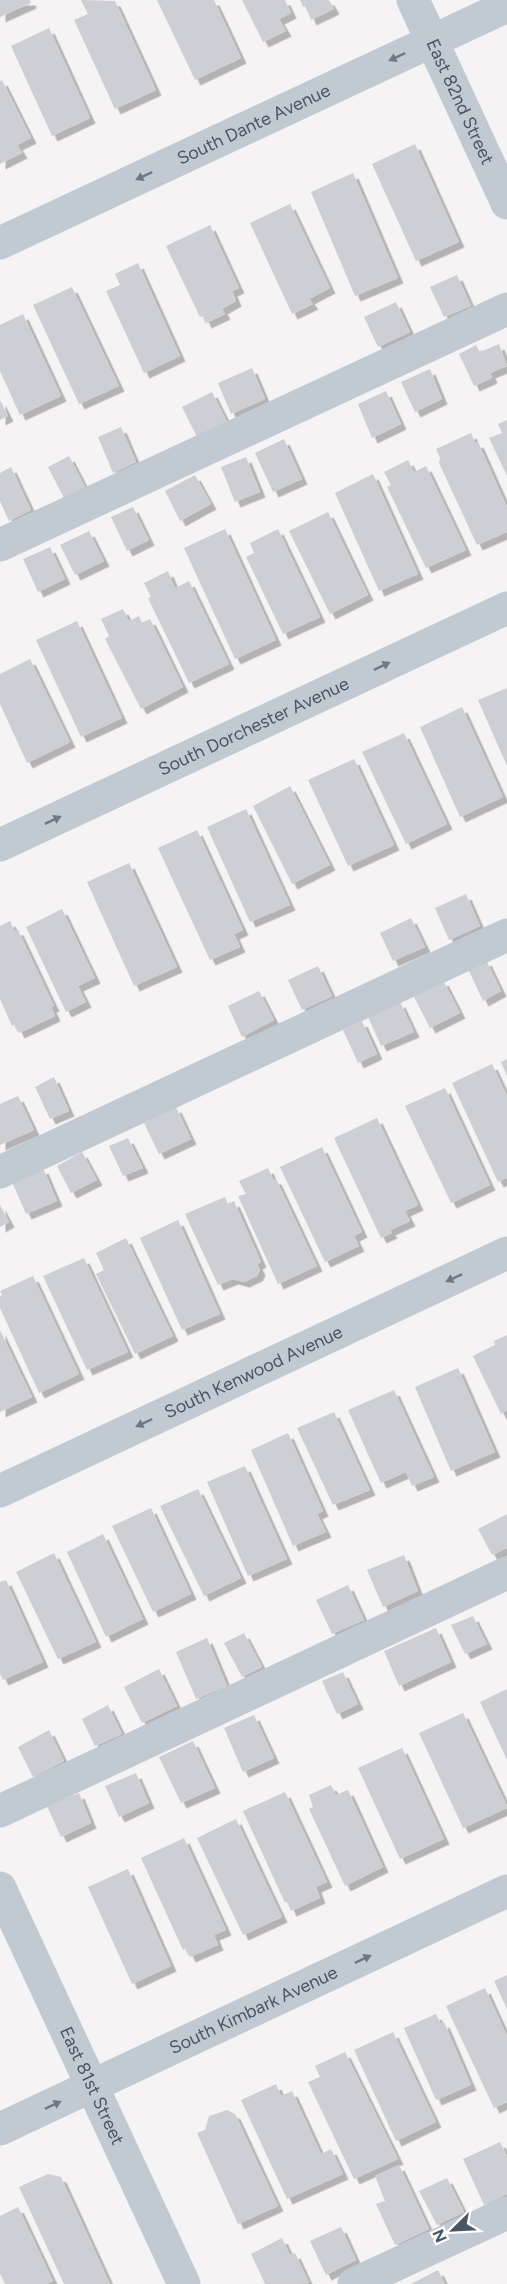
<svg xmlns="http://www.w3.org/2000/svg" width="507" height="2284" font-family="Figtree,sans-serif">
	<defs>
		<filter id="shadow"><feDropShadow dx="5.5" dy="5.5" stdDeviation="0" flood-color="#0004"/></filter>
	</defs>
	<rect width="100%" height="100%" fill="#f5f3f3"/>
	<!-- building -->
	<path fill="#cdcfd5" filter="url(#shadow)" d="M0 0H30L31 3 0 17Z
		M81 0 115 1 156 90 115 109 74 20 88 14Z
		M157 0H214L241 58 195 80Z
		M242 0H285L291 13 279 19 286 31 263 42Z
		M300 0H329L334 9 311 20 305 6 303 7Z
		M49 28 90 118 52 136 11 46Z
		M2 80 31 138 17 145 22 153 0 164V81Z
		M415 144 459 242 416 261 372 164Z
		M353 173 398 278 355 296 311 192Z
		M290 204 330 288 309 299 313 304 292 314 250 223Z
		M210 225 239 288 232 291 236 301 222 309 225 314 206 323 203 316 200 317 166 246Z
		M138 263 180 356 144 373 106 291 120 285 115 274Z
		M457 275 471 306 444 317 430 287Z
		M72 287 119 386 79 404 33 305Z
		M396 302 410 332 378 347 364 317Z
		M23 314 61 396 20 415 0 371V325Z
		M499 344 507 366 490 373 492 378 474 386 459 354 476 345 480 352Z
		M252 368 265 399 231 414 218 383Z
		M430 369 442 399 415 412 401 382Z
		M386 391 401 424 372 438 358 404Z
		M212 392 227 422 197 437 182 407Z
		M0 400 8 416 0 420Z
		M507 420V476L489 438 502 433 498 424Z
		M121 427 136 462 113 473 98 437Z
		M471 433 475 443 478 442 507 507V532L477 545 439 463 440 458 436 449Z
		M284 439 302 479 273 492 255 453Z
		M69 456 85 487 64 498 48 467Z
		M246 457 260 492 235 502 221 467Z
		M408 460 414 472 426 466 466 550 426 568 387 487 391 485 384 472Z
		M11 467 31 510 9 521 0 501V473Z
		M373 474 418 574 379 591 335 493Z
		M195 475 211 504 180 521 165 491Z
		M133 507 149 540 127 551 111 517Z
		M328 512 368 595 330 614 289 531Z
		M225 529 276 640 235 659 184 548Z
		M278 529 320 617 283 634 246 557 254 553 250 543Z
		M89 531 104 561 75 575 60 545Z
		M50 547 65 579 38 592 23 559Z
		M168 571 175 588 189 581 229 664 189 683 148 598 151 597 144 583Z
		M123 609 129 621 139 616 142 623 150 619 183 687 141 709 105 639 109 636 101 619Z
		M77 621 122 718 81 737 36 640Z
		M30 659 70 742 27 763 0 704V674Z
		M507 688V766L478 700Z
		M462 707 503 797 460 817 420 727Z
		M404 733 447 824 406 844 362 752Z
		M354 759 394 845 348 866 308 780Z
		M290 786 330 865 292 884 253 806Z
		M246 809 290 905 250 922 207 827Z
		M197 830 243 930 234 934 240 947 210 960 158 848Z
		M129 863 177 967 134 986 87 882Z
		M466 894 480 926 449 940 435 908Z
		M62 909 95 978 78 986 86 1002 66 1012 26 927Z
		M411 918 425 947 393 961 380 933Z
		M10 921 14 930H18L54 1006 51 1007 55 1016 19 1033 15 1024 12 1026 0 999V926Z
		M486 960 501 991 483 1001 468 969Z
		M318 966 332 996 302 1010 288 980Z
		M443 980 460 1013 430 1028 413 995Z
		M259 991 274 1020 242 1037 228 1006Z
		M400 1002 414 1032 381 1046 368 1017Z
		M362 1021 377 1054 358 1063 343 1030Z
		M507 1059V1076L501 1062Z
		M492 1064 507 1096V1178L498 1182 452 1083Z
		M54 1077 69 1111 50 1119 35 1087Z
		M445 1088 490 1185 451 1203 405 1106Z
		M18 1096 34 1130 0 1145V1104Z
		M176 1107 191 1139 159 1154 144 1123Z
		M377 1118 418 1205 405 1211 410 1221 390 1230 392 1233 381 1238 334 1138Z
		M128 1138 143 1168 123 1176 109 1146Z
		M322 1147 362 1232 354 1236 359 1246 325 1262 280 1167Z
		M82 1152 97 1180 71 1193 57 1166Z
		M43 1168 57 1201 26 1214 12 1182Z
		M268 1168 273 1179H276L317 1266 278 1284 238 1196 246 1194 239 1181Z
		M225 1197 228 1204 234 1201 261 1262 257 1264 260 1270 257 1276 244 1282 233 1279 218 1285 185 1214Z
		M0 1205 9 1222 0 1227Z
		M178 1220 220 1314 182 1330 140 1238Z
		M126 1238 173 1336 135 1354 96 1274 104 1270 96 1253Z
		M84 1258 128 1352 87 1370 43 1276Z
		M33 1276 79 1374 39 1393 0 1308V1297L2 1295 0 1291Z
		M0 1330 32 1397 0 1412Z
		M507 1335V1410L501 1414 473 1356 495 1345 494 1341Z
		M458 1368 495 1452 451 1471 415 1387Z
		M394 1390 434 1477 412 1486 406 1472 381 1483 348 1410Z
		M334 1412 370 1490 333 1505 297 1428Z
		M288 1433 323 1511 317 1514 326 1532 293 1546 251 1450Z
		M245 1466 287 1559 248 1576 207 1482Z
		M198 1489 241 1578 204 1596 160 1506Z
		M151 1508 191 1594 153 1612 112 1526Z
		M507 1514V1548L492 1555 478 1529Z
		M103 1534 143 1619 106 1637 67 1552Z
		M54 1553 96 1642 58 1659 16 1572Z
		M404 1555 418 1591 383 1607 367 1570Z
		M6 1580 43 1662 3 1680 0 1674V1582Z
		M348 1585 364 1620 332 1634 316 1600Z
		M473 1616 487 1644 465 1654 451 1625Z
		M436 1628 451 1662 399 1686 384 1651Z
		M244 1633 262 1667 242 1677 224 1643Z
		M207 1638 227 1686 196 1699 176 1652Z
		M159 1669 177 1706 142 1723 124 1687Z
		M343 1672 358 1704 337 1714 322 1681Z
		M507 1689V1760L480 1702Z
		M108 1705 122 1734 95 1746 82 1719Z
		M463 1713 507 1806V1808L463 1828 419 1733Z
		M254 1715 274 1758 243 1772 224 1728Z
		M49 1730 64 1761 33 1777 18 1747Z
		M193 1741 215 1788 181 1803 159 1757Z
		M402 1748 444 1839 400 1859 358 1768Z
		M136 1773 149 1803 119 1817 105 1786Z
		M331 1785 336 1795 348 1790 383 1867 345 1886 309 1809 313 1807 309 1795Z
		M285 1792 327 1882 316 1887 320 1898 291 1911 287 1902 285 1903 243 1811Z
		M79 1793 91 1823 61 1837 47 1806Z
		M236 1819 282 1917 243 1935 197 1838Z
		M184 1838 226 1930 214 1935 218 1945 190 1957 186 1948 183 1950 141 1858Z
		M128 1869 171 1966 132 1984 88 1887Z
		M507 1975V2009L494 1981Z
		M485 1988 507 2036V2102L494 2108 446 2006Z
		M436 2014 441 2024 444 2022 471 2085 436 2100 404 2028Z
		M393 2032 436 2122 396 2141 354 2050Z
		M345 2052 398 2159 354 2179 308 2082 320 2077 315 2066Z
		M276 2084 281 2096 292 2091 321 2154 331 2149 343 2174 287 2199 241 2100Z
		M227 2110 235 2114 278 2206 238 2224 197 2133 205 2130 209 2116Z
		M500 2142 507 2156V2194L484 2205 463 2159Z
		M399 2165 429 2229 395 2245 376 2204 385 2201 375 2176Z
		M48 2174 61 2177 110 2284H64L19 2187Z
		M447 2178 464 2212 437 2225 419 2191Z
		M18 2207 53 2281 46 2284H5L0 2274V2216Z
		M341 2227 356 2260 326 2275 310 2241Z
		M282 2238 290 2255 295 2253 309 2283 265 2284 251 2254Z
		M438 2270 445 2284H411Z"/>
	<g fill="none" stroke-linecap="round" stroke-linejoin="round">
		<!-- minor -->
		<g stroke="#c1cad2" stroke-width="33">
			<path id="s1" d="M413 0 507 203"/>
			<path id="s2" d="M0 243 507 6"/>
			<path d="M0 545 507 309"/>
			<path id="s3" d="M0 845 507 608"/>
			<path d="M0 1172 507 935"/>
			<path id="s4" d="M0 1491 507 1253"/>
			<path d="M0 1811 507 1573"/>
			<path id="s5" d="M0 1888 184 2284"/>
			<path id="s6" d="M0 2129 507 1891"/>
			<path d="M354 2284 507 2213"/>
		</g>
	</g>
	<!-- one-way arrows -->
	<defs><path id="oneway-solid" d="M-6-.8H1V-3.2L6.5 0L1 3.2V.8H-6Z" transform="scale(1.5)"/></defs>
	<g fill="#6e7983">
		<use href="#oneway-solid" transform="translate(397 57) rotate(155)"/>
		<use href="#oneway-solid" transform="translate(144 176) rotate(155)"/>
		<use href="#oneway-solid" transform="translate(382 666) rotate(-25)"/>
		<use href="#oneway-solid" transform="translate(53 820) rotate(-25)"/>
		<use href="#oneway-solid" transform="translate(454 1278) rotate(155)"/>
		<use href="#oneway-solid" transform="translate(144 1423) rotate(155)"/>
		<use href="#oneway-solid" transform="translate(363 1959) rotate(-25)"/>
		<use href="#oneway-solid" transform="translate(53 2105) rotate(-25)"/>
	</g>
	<g text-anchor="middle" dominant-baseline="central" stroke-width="4.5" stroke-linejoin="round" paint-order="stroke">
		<!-- street labels -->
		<g font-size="18" fill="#4a5661" stroke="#fff">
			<text stroke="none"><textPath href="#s1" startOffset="112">East 82nd Street</textPath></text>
			<text stroke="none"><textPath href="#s2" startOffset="280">South Dante Avenue</textPath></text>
			<text stroke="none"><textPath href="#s3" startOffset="280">South Dorchester Avenue</textPath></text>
			<text stroke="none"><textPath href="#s4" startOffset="280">South Kenwood Avenue</textPath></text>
			<text stroke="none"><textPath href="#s6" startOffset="280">South Kimbark Avenue</textPath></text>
			<text stroke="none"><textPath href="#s5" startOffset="218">East 81st Street</textPath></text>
		</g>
	</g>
	<!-- north arrow -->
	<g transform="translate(453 2230) rotate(246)" stroke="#ffffff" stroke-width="4.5" paint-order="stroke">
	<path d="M0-4.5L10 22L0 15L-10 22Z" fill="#4a5661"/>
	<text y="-9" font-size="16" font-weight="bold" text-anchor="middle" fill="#4a5661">N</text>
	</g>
</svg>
